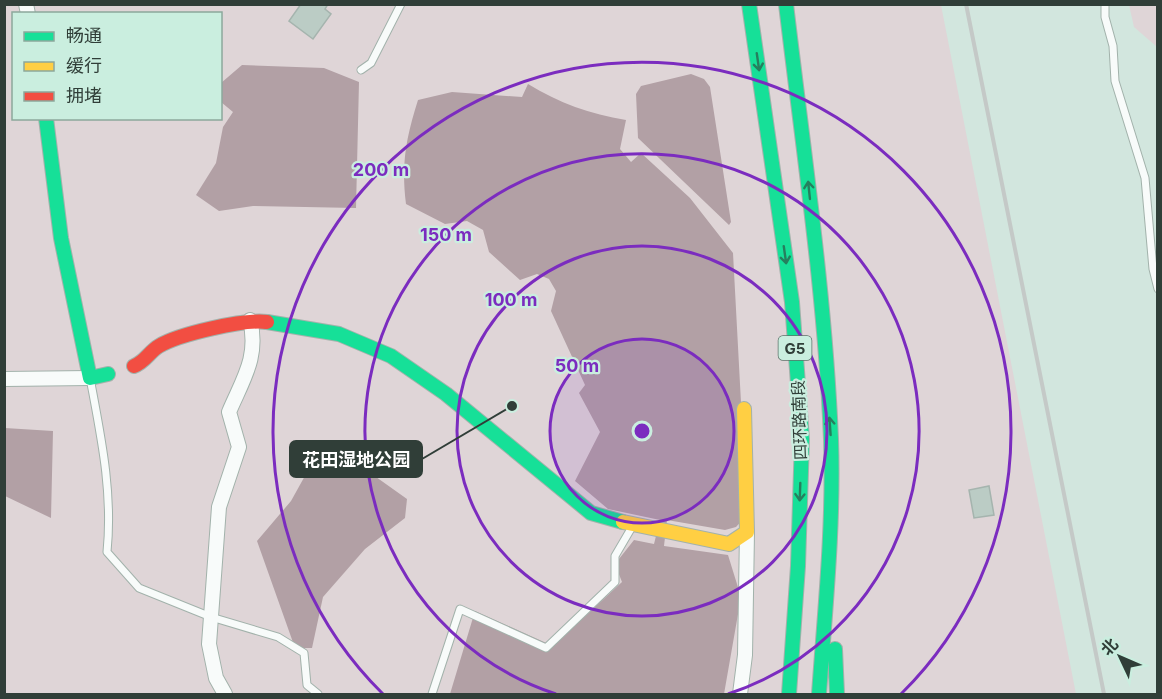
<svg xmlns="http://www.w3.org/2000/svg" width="1162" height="699" font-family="Inter,'Noto Sans SC',sans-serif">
	<rect width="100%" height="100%" fill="#d2e6de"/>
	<!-- green -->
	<path fill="#dfd5d7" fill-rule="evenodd" d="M4 5H941L1076 694H5ZM14 14H220V118H14Z
		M1129 5H1157V47L1134 27Z"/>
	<!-- water -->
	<path fill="#b2a0a5" d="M242 65 324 68 359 82 356 208 253 206 219 211 196 195 216 163 223 127 233 112 221 102V83Z
		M691 74 704 79 710 87 731 222 729 225 638 138 636 94 641 86Z
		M528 84C559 103 590 114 626 120L620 149 631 162 641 153 690 198 733 253 747 515 736 527 725 530 667 520 664 546 728 555 741 597 724 694H450L475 611 553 646 622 582 615 564 634 540 654 544 660 520 608 509 575 481 600 432 579 393 585 385 551 311 556 291 549 279 537 274 520 280 489 252 483 230 467 221 445 224 406 204C401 164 406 138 418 100L452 92 522 97Z
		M5 428 53 431 51 518 5 496Z
		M316 456 369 472 407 499 405 518 365 549 323 597 312 648H295L257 541 291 501Z"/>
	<!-- building -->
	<path fill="#bbccc5" stroke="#a5b4ae" stroke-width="1.5" d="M301 4H328L325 9 331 14 313 39 289 21Z
		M989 486 994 515 974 518 969 490Z"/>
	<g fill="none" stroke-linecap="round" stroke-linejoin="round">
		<defs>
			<path id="lane" d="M1105 4V17L1113 46 1115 81 1145 178 1153 269 1158 289
				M361 70 371 63 401 4
				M90 378C101 437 113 492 107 552L139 588 211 617 278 637 304 653 307 685 318 694
				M432 694 460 609 546 648 615 582V556L632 527"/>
			<path id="street" d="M26 4 28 14
				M4 379 90 378
				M225 694 216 678 209 644 219 507 239 447 229 412C243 379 259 357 250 320
				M740 694 745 655 747 532"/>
			<path id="fast" d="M749 4 792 302 802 439 798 566 789 694
				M786 4C803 149 825 293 831 439 834 524 825 610 819 694
				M46 118 61 238 90 378 108 374
				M267 322 339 334 391 356 446 394 591 513 623 522
				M835 649 837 694"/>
			<path id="slow" d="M623 522 729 544 747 532 744 409"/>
			<path id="jam" d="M134 366C145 362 149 352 159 346 179 334 244 319 267 322"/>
		</defs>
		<!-- lane casing -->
		<use href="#lane" stroke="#a2b2ab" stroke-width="9"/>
		<!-- street casing -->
		<use href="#street" stroke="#a2b2ab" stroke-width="16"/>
		<!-- fast casing -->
		<use href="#fast" stroke="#a2b2ab" stroke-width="16"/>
		<!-- slow casing -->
		<use href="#slow" stroke="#a2b2ab" stroke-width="16"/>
		<!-- jam casing -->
		<use href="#jam" stroke="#a2b2ab" stroke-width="16"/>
		<!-- lane -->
		<use href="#lane" stroke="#f8fbfa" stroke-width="7"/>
		<!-- street -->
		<use href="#street" stroke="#f8fbfa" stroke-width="14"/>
		<!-- fast -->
		<use href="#fast" stroke="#16e098" stroke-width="14"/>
		<!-- slow -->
		<use href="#slow" stroke="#ffcf43" stroke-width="14"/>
		<!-- jam -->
		<use href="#jam" stroke="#f24e42" stroke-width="14"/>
		<!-- rail -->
		<path stroke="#c4c9c7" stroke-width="4" d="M966 4 1104 694"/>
	</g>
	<!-- one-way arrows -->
	<defs><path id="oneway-shaft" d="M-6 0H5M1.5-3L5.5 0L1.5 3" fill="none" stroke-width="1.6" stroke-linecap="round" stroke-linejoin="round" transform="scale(1.5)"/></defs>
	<g stroke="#267f5e">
		<use href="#oneway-shaft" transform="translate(758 62) rotate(82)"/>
		<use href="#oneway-shaft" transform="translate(809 190) rotate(-96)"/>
		<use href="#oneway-shaft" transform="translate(785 255) rotate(82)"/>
		<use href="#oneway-shaft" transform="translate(830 426) rotate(-94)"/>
		<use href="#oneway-shaft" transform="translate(800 492) rotate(92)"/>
	</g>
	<!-- distance rings -->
	<circle cx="642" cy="431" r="92" fill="#7b2cbf" fill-opacity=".12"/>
	<g fill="none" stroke="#7b2cbf" stroke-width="3">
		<circle cx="642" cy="431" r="92"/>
		<circle cx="642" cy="431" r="185"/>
		<path d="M556 694A277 277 0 1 1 728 694"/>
		<path d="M383 694A369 369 0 1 1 901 694"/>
	</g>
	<g text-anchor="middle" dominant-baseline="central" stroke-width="4.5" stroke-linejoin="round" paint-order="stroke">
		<!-- shield labels -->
		<rect fill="#caeedf" stroke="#5e736a" stroke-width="1.5" x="778.5" y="336" width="33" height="24" rx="4.5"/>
		<g font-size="15" font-weight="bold" fill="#303e38">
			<text x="795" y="348">G5</text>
		</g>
		<!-- street labels -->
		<g font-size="16" fill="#303e38" stroke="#caeedf">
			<text transform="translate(799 420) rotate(-92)">四环路南段</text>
		</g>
	</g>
	<circle cx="642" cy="431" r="9" fill="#7b2cbf" stroke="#caeedf" stroke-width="3"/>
	<g font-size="18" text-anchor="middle" font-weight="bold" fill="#7b2cbf" stroke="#caeedf" stroke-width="4.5" stroke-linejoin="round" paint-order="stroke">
		<text x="381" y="176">200 m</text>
		<text x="446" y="241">150 m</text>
		<text x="511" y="306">100 m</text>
		<text x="577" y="372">50 m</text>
	</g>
	<!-- callouts -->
	<path fill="none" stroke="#303e38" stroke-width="2" d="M512 406L422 459"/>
	<circle fill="#303e38" stroke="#caeedf" stroke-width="2" cx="512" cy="406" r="6"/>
	<rect fill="#303e38" stroke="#303e38" stroke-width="2" x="290" y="441" width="132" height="36" rx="6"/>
	<g font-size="18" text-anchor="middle" font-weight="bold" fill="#fff">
		<text x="356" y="466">花田湿地公园</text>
	</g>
	<!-- border -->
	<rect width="1162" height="699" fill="none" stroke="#303e38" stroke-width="12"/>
	<!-- legend -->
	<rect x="12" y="12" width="210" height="108" fill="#caeedf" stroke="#8ca89c" stroke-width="1.5"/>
	<rect x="24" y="32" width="30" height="9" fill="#16e098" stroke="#8ca89c" stroke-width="1.5"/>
	<text x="66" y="42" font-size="18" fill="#303e38">畅通</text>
	<rect x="24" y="62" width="30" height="9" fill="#ffcf43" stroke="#8ca89c" stroke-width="1.5"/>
	<text x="66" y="72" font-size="18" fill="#303e38">缓行</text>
	<rect x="24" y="92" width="30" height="9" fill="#f24e42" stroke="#8ca89c" stroke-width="1.5"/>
	<text x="66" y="102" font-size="18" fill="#303e38">拥堵</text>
	<!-- north arrow -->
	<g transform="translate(1120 657) rotate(314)" stroke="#caeedf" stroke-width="4.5" paint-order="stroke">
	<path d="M0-4.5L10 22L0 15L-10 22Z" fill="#303e38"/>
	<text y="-9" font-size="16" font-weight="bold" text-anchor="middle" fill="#303e38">北</text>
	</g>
</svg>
